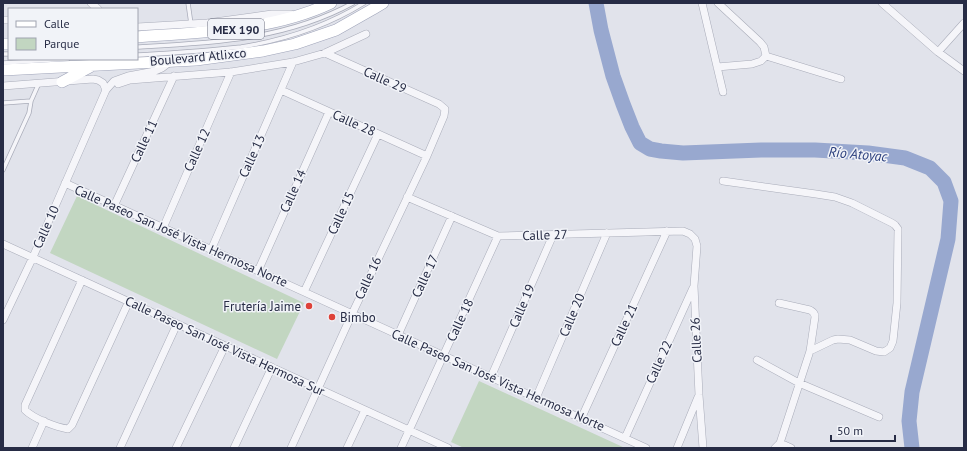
<svg xmlns="http://www.w3.org/2000/svg" width="967" height="451" font-family="'PT Sans',sans-serif">
	<rect width="100%" height="100%" fill="#e1e3eb"/>
	<!-- green -->
	<path fill="#c2d6c1" d="M77 196 304 303 277 359 50 253Z
		M479 381 625 448H464L451 442Z"/>
	<g fill="none" stroke-linecap="round" stroke-linejoin="round">
		<!-- river -->
		<path stroke="#98a8cf" stroke-width="15" d="M596 3 601 30 613 76 623 104 632 127 640 143 650 149 661 151 683 153 761 150H815L868 153 905 158 930 168 944 182 951 201 948 239 912 392 909 421 912 448"/>
		<defs>
			<path id="lane" d="M188 3 191 24
				M137 47C212 43 285 40 353 3
				M3 54H9
				M137 55C162 54 186 52 210 50 220 49 231 48 241 47 284 40 327 26 364 3
				M3 63 68 59
				M3 103 31 101
				M3 170 29 113 31 101 39 83"/>
			<path id="street" d="M91 3 98 9
				M702 3 723 92
				M718 3 760 42 764 47 766 56
				M882 3 938 52 964 71
				M3 20H9
				M137 27 207 23 272 14H291
				M938 52 964 23
				M766 56 841 79
				M717 67 752 64 761 61 766 56
				M118 84 130 80 231 72 293 62 325 53 366 34
				M3 86 93 79 98 80 103 83 106 90
				M281 90 427 156
				M723 181 816 194 835 197 852 203 892 223 895 225 898 229 897 303 893 341 890 348 884 352 876 351 850 340 838 339 833 340 810 351
				M65 183 646 448
				M407 197 498 236 683 231 690 234 695 239 697 246 694 286 699 395 703 448
				M114 206 174 76
				M163 228 231 72
				M3 244 448 448
				M211 250 293 62
				M258 271 329 112
				M82 280 25 405V410C34 419 56 427 68 429L72 425 129 301
				M304 292 378 134
				M3 320 33 257 106 90 114 81 128 76 155 71 162 68 170 62
				M398 335 452 216
				M757 360 799 383 879 417
				M491 377 553 235
				M536 398 607 233
				M581 419 667 231
				M625 438 693 288
				M780 443 791 448
				M32 448 44 421
				M120 448 177 324
				M176 448 225 346
				M234 448 272 367
				M291 448 352 314 427 156 444 116 445 109 439 104 325 53
				M347 448 365 410
				M401 448 498 236
				M677 448 698 397
				M775 448 780 443 810 351 815 317C815 313 813 312 810 310L779 303"/>
			<path id="primary" d="M137 37C201 32 272 31 331 3
				M3 44H9
				M3 70 196 60 263 51 295 44 336 30 373 9 383 3
				M62 82 90 67"/>
		</defs>
		<!-- lane casing -->
		<use href="#lane" stroke="#a9acb9" stroke-width="5"/>
		<!-- street casing -->
		<use href="#street" stroke="#a9acb9" stroke-width="8"/>
		<!-- primary casing -->
		<use href="#primary" stroke="#9fa4b9" stroke-width="12"/>
		<!-- lane -->
		<use href="#lane" stroke="#f5f5f9" stroke-width="3.5"/>
		<!-- street -->
		<use href="#street" stroke="#f5f5f9" stroke-width="7"/>
		<!-- primary -->
		<use href="#primary" stroke="#fff" stroke-width="11"/>
	</g>
	<!-- markers -->
	<g fill="#de4239" stroke="#f1f3f8" stroke-width="1.5">
		<circle cx="309" cy="306" r="4"/>
		<circle cx="332" cy="317" r="4"/>
	</g>
	<g text-anchor="middle" dominant-baseline="central" stroke-width="3" stroke-linejoin="round" paint-order="stroke">
		<!-- shield labels -->
		<rect fill="#f1f3f8" stroke="#64687b" stroke-width="1" x="208" y="19" width="56" height="20" rx="3"/>
		<g font-size="12" font-weight="bold" fill="#272c45">
			<text x="236" y="29">MEX 190</text>
		</g>
		<!-- street labels -->
		<g font-size="13" fill="#272c45" stroke="#f1f3f8">
			<text transform="translate(198 57) rotate(-5)">Boulevard Atlixco</text>
			<text transform="translate(385 80) rotate(24)">Calle 29</text>
			<text transform="translate(354 123) rotate(24)">Calle 28</text>
			<text transform="translate(144 141) rotate(-65)">Calle 11</text>
			<text transform="translate(197 150) rotate(-66)">Calle 12</text>
			<text transform="translate(252 156) rotate(-66)">Calle 13</text>
			<text transform="translate(293 191) rotate(-66)">Calle 14</text>
			<text transform="translate(341 213) rotate(-65)">Calle 15</text>
			<text transform="translate(46 227) rotate(-66)">Calle 10</text>
			<text transform="translate(545 235) rotate(-2)">Calle 27</text>
			<text transform="translate(181 236) rotate(24)">Calle Paseo San José Vista Hermosa Norte</text>
			<text transform="translate(425 276) rotate(-65)">Calle 17</text>
			<text transform="translate(368 278) rotate(-65)">Calle 16</text>
			<text transform="translate(522 306) rotate(-67)">Calle 19</text>
			<text transform="translate(572 315) rotate(-67)">Calle 20</text>
			<text transform="translate(460 320) rotate(-65)">Calle 18</text>
			<text transform="translate(624 325) rotate(-65)">Calle 21</text>
			<text transform="translate(696 340) rotate(-93)">Calle 26</text>
			<text transform="translate(225 346) rotate(25)">Calle Paseo San José Vista Hermosa Sur</text>
			<text transform="translate(659 362) rotate(-66)">Calle 22</text>
			<text transform="translate(498 380) rotate(24)">Calle Paseo San José Vista Hermosa Norte</text>
		</g>
		<!-- poi labels -->
		<g font-size="13" fill="#272c45" stroke="#f1f3f8" text-anchor="end">
			<text x="301" y="306">Frutería Jaime</text>
			<text x="340" y="317" text-anchor="start">Bimbo</text>
		</g>
		<!-- water labels -->
		<g font-size="14" font-style="italic" fill="#2c407e" stroke="#f1f3f8">
			<text transform="translate(858 154) rotate(5)">Río Atoyac</text>
		</g>
	</g>
	<!-- border -->
	<rect width="967" height="451" fill="none" stroke="#272c45" stroke-width="8"/>
	<!-- legend -->
	<rect x="8" y="8" width="130" height="52" fill="#f1f3f8" stroke="#a0a3b0"/>
	<rect x="16" y="21" width="20" height="6" fill="#ffffff" stroke="#a0a3b0"/>
	<text x="44" y="28" font-size="12" fill="#272c45">Calle</text>
	<rect x="16" y="38" width="20" height="12" fill="#c2d6c1" stroke="#a0a3b0"/>
	<text x="44" y="48" font-size="12" fill="#272c45">Parque</text>
	<!-- scale -->
	<path d="M831 435v6h64v-6" fill="none" stroke="#272c45" stroke-width="2"/>
	<text x="837" y="435" font-size="12" fill="#272c45" stroke="#f1f3f8" stroke-width="3" paint-order="stroke">50 m</text>
</svg>
